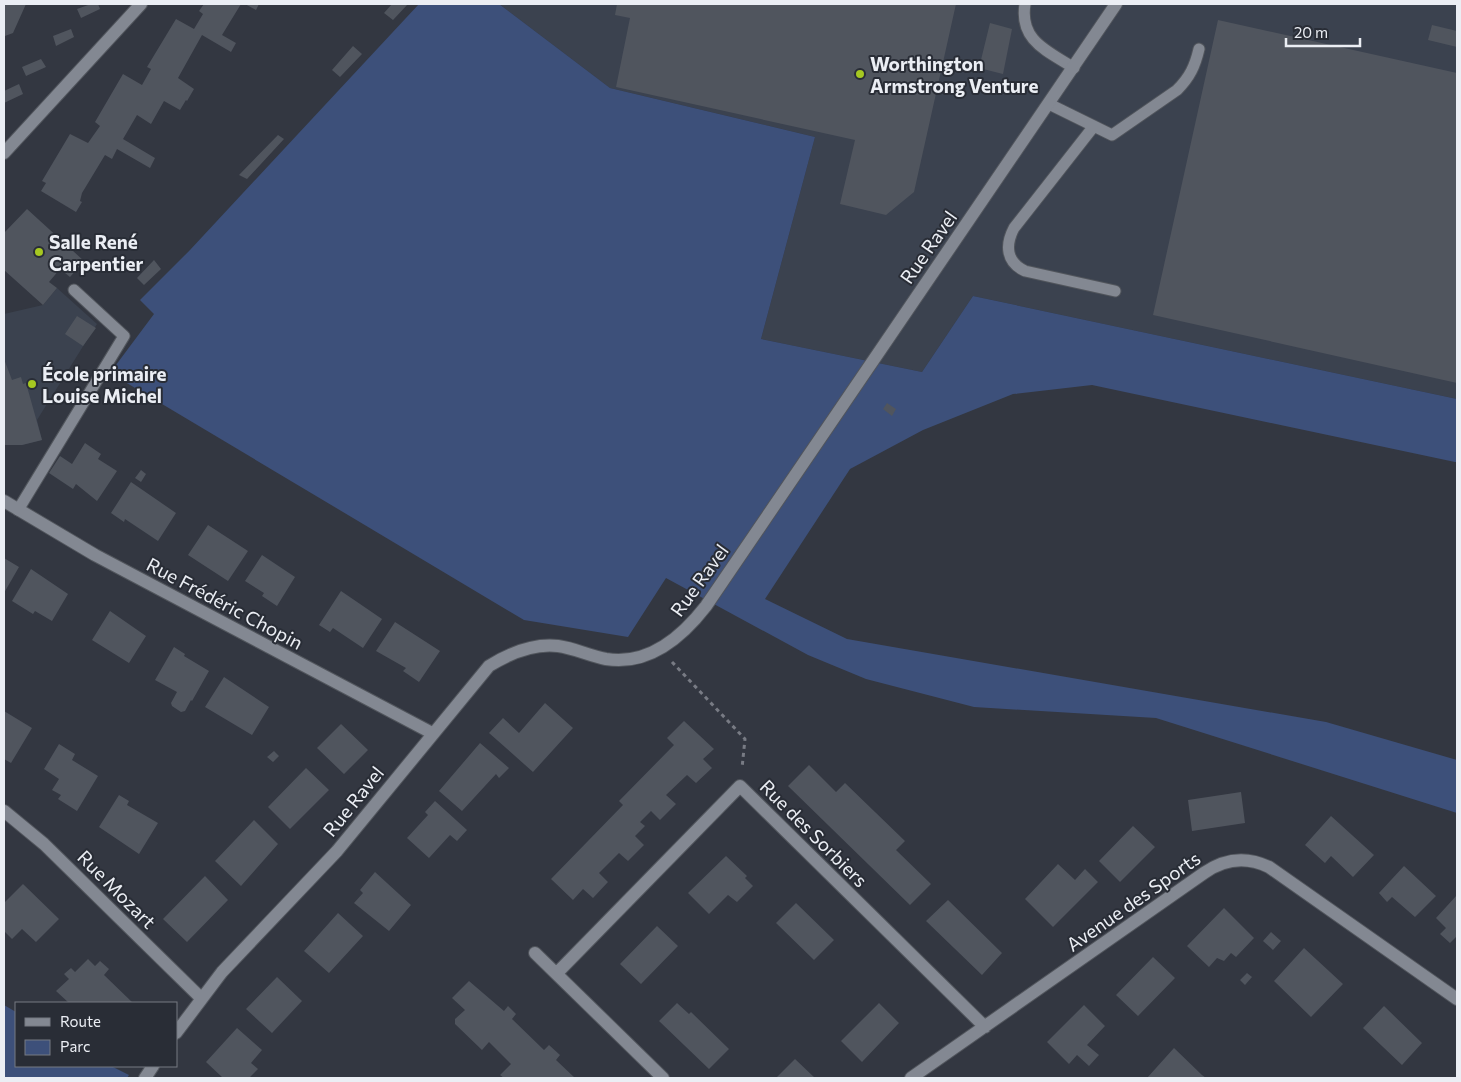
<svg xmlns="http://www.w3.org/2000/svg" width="1461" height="1082" font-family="Commissioner,sans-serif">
	<rect width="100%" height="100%" fill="#333741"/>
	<!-- built -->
	<path fill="#3b424f" d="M499 4H1457V399L973 296 922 372 761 339 815 137 610 88Z
		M57 288 97 324 37 420 42 440 22 445H4V314L43 305Z"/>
	<!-- green -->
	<path fill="#3d507a" d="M419 4H499L610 88 815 137 761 339 922 372 973 296 1457 399V462H1455L1092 385 1013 394 923 430 850 469 765 599 847 639 1326 722 1457 760V813L1156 718 974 707 866 679 808 655 666 578 628 637 524 620 110 373 154 314 140 300 190 250Z
		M4 1005 16 1012V1066H111L129 1075 127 1078H4Z"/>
	<!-- building -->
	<path fill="#50555e" d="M4 4H26L13 33 5 36Z
		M91 4H98L100 9 81 18 77 9Z
		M204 4H241L222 35 236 43 231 52 202 35 178 78 194 89 187 101 186 100 180 110 164 101 151 124 137 115 123 139 155 158 150 168 117 149 112 159 105 155 82 193 80 201 82 202 76 212 41 191 46 183 42 181 70 134 88 143 100 126 95 122 123 74 142 85 151 69 147 67 176 19 194 29 203 14 199 11Z
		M245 4H259L256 10Z
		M392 4H408L393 20 384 13Z
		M617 4H956L914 192 886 215 840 204 855 140 616 87 630 18 615 15Z
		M1218 20 1457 73V383L1153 315Z
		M990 23 1012 29 1003 74 979 68Z
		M1432 25 1457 31V47L1428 40Z
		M71 29 74 37 56 46 53 36Z
		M353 46 362 54 340 77 332 70Z
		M41 59 46 67 26 76 22 67Z
		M19 84 23 94 4 103V91Z
		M278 135 284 139 247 179 239 175Z
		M27 209 84 261 70 277 60 269 49 282 57 288 43 305 4 270V233Z
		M154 260 161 269 144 285 137 278Z
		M77 316 96 328 83 346 65 334Z
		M4 359 12 380 21 377 23 384 26 383 42 440 22 445H4Z
		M887 403 896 409 892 416 883 409Z
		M85 443 101 454 98 459 117 471 97 501 76 484 73 489 49 473 60 456 72 464Z
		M141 470 146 474 141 482 135 478Z
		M131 482 176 513 158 541 125 519 124 522 111 513Z
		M208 525 248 551 228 581 188 555Z
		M262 555 295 577 277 606 262 596 264 593 245 581Z
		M4 558 19 567 4 593Z
		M31 569 68 594 52 621 35 611 33 614 12 601Z
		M341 591 382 619 363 648 333 628 330 632 319 625Z
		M110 611 146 636 129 663 92 640Z
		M395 622 440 651 419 682 403 671 406 668 376 651Z
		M174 647 185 654 184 656 209 671 192 701 191 700 185 711 181 712 172 706 171 703 177 692 155 680Z
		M224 677 269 707 252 735 205 707Z
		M545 703 573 728 533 772 489 733 503 718 519 733Z
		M4 711 32 728 11 763 4 759Z
		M684 721 714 749 703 759 712 768 696 783 687 775 666 795 676 804 660 820 651 811 640 822 645 826 635 836 644 845 628 861 619 853 599 873 608 882 593 898 583 889 573 900 551 879 623 805 619 801 674 745 667 738Z
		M341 724 368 750 344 774 317 748Z
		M480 743 509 768 499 778 496 774 462 811 439 791Z
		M59 744 75 754 72 760 98 776 77 811 58 799 61 795 52 790 59 779 44 769Z
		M274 751 279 756 273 762 267 757Z
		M809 765 836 792 845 783 905 841 896 850 931 884 910 905 788 786Z
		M306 768 329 790 290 829 268 807Z
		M1241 792 1245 823 1192 831 1188 800Z
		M119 795 129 801 127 805 158 823 139 854 99 827Z
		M435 801 467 830 457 841 450 835 429 858 407 838 428 815 425 812Z
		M1331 816 1374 855 1353 877 1331 856 1325 863 1305 845Z
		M254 820 278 844 241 886 215 861Z
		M1133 826 1155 847 1120 882 1099 861Z
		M726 856 747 876 745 878 753 886 737 902 728 895 709 914 688 893Z
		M1058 864 1075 880 1085 869 1098 882 1053 927 1025 899Z
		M1404 866 1436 896 1415 917 1392 897 1387 902 1379 893Z
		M375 872 411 905 389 931 354 903 363 893 360 890Z
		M205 876 228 900 187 942 163 919Z
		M23 884 59 919 36 942 22 929 12 939 4 931V903Z
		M1457 895V939L1456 937 1450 943 1440 934 1446 928 1436 918Z
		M948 900 1002 953 982 975 926 921Z
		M796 903 834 940 814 960 776 923Z
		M1224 908 1254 938 1236 957 1231 953 1224 961 1217 958 1209 967 1187 946Z
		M338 913 363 936 329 973 304 951Z
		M657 926 678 946 641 984 620 964Z
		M1271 932 1281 941 1273 950 1263 941Z
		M1304 948 1343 984 1311 1017 1274 981Z
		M1153 957 1175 978 1138 1016 1116 995Z
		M88 959 95 966 100 961 109 969 104 975 133 1003H69L56 991 69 979 64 974 71 968 75 972Z
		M1247 973 1252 977 1245 985 1240 980Z
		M277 977 302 1001 272 1033 246 1009Z
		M469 981 504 1011 508 1006 516 1014 512 1019 544 1050 549 1045 560 1055 556 1060 575 1078H504L500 1075 511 1064 489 1042 482 1050 455 1024V1019L465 1010 452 998Z
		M677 1003 689 1014 691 1012 729 1049 709 1069 659 1021Z
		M879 1003 899 1023 862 1062 841 1041Z
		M1084 1005 1105 1026 1087 1045 1099 1055 1089 1066 1077 1055 1069 1064 1047 1042Z
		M1384 1006 1422 1043 1402 1065 1363 1028Z
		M237 1028 262 1050 251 1063 258 1069 249 1078H223L206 1062Z
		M1174 1048 1202 1075 1206 1078H1147Z
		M795 1059 815 1078H776Z"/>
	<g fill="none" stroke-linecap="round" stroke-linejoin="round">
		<defs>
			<path id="lane" d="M1025 4C1019 41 1048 51 1074 68
				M1049 104 1112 135 1177 90C1190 77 1195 66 1199 49
				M1094 126 1014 228C1005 245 1006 262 1025 271L1115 291
				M18 510 124 336 74 290"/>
			<path id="street" d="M4 153 141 4
				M4 501 95 555 432 733
				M4 811 44 844 201 998
				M535 953 663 1078
				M557 973 740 786 985 1027
				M176 1033 222 972 337 851 489 666C510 653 533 643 558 646 574 648 590 656 606 659 649 666 682 637 706 606L1116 4
				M145 1078 153 1066
				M911 1078 1204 873C1224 859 1246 856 1269 867L1457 999"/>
		</defs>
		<!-- lane casing -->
		<use href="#lane" stroke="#51555c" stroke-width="13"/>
		<!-- street casing -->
		<use href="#street" stroke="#51555c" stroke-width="14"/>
		<!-- path -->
		<path stroke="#787b84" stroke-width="3" stroke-dasharray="4 4" stroke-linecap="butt" d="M672 662 745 739 742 768"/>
		<!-- lane -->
		<use href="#lane" stroke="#838892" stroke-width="11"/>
		<!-- street -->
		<use href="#street" stroke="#838892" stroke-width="12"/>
	</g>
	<!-- markers -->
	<g fill="#a6c821" stroke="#292d36" stroke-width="2">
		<circle cx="860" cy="74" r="5"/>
		<circle cx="39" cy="252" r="5"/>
		<circle cx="32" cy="384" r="5"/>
	</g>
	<g text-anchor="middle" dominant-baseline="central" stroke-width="4" stroke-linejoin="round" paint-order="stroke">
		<!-- poi labels -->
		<g font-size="19" font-weight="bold" fill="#ebeef4" stroke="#292d36" text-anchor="start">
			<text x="870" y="63">Worthington<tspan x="870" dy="22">Armstrong Venture</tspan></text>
			<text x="49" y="241">Salle René<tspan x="49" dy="22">Carpentier</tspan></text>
			<text x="42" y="373">École primaire<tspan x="42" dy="22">Louise Michel</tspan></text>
		</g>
		<!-- street labels -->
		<g font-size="19" fill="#ebeef4" stroke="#292d36">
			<text transform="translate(928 247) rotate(-55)">Rue Ravel</text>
			<text transform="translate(699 580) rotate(-54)">Rue Ravel</text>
			<text transform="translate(225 603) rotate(28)">Rue Frédéric Chopin</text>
			<text transform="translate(353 801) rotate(-51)">Rue Ravel</text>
			<text transform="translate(814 833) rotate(45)">Rue des Sorbiers</text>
			<text transform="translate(117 889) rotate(45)">Rue Mozart</text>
			<text transform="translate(1133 901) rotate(-35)">Avenue des Sports</text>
		</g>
	</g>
	<!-- border -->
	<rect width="1461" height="1082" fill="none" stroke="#ebeef4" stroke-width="10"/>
	<!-- legend -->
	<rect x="15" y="1002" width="162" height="65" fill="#292d36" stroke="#777a82"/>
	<rect x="25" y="1018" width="25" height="8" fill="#838892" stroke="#777a82"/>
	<text x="60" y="1027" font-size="15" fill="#ebeef4">Route</text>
	<rect x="25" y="1040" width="25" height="15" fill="#3d507a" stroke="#777a82"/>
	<text x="60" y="1052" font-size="15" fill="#ebeef4">Parc</text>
	<!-- scale -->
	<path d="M1286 38v8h74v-8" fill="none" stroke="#ebeef4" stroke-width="2.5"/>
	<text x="1294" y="38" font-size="15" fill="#ebeef4" stroke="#292d36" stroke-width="4" paint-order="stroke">20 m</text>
</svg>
